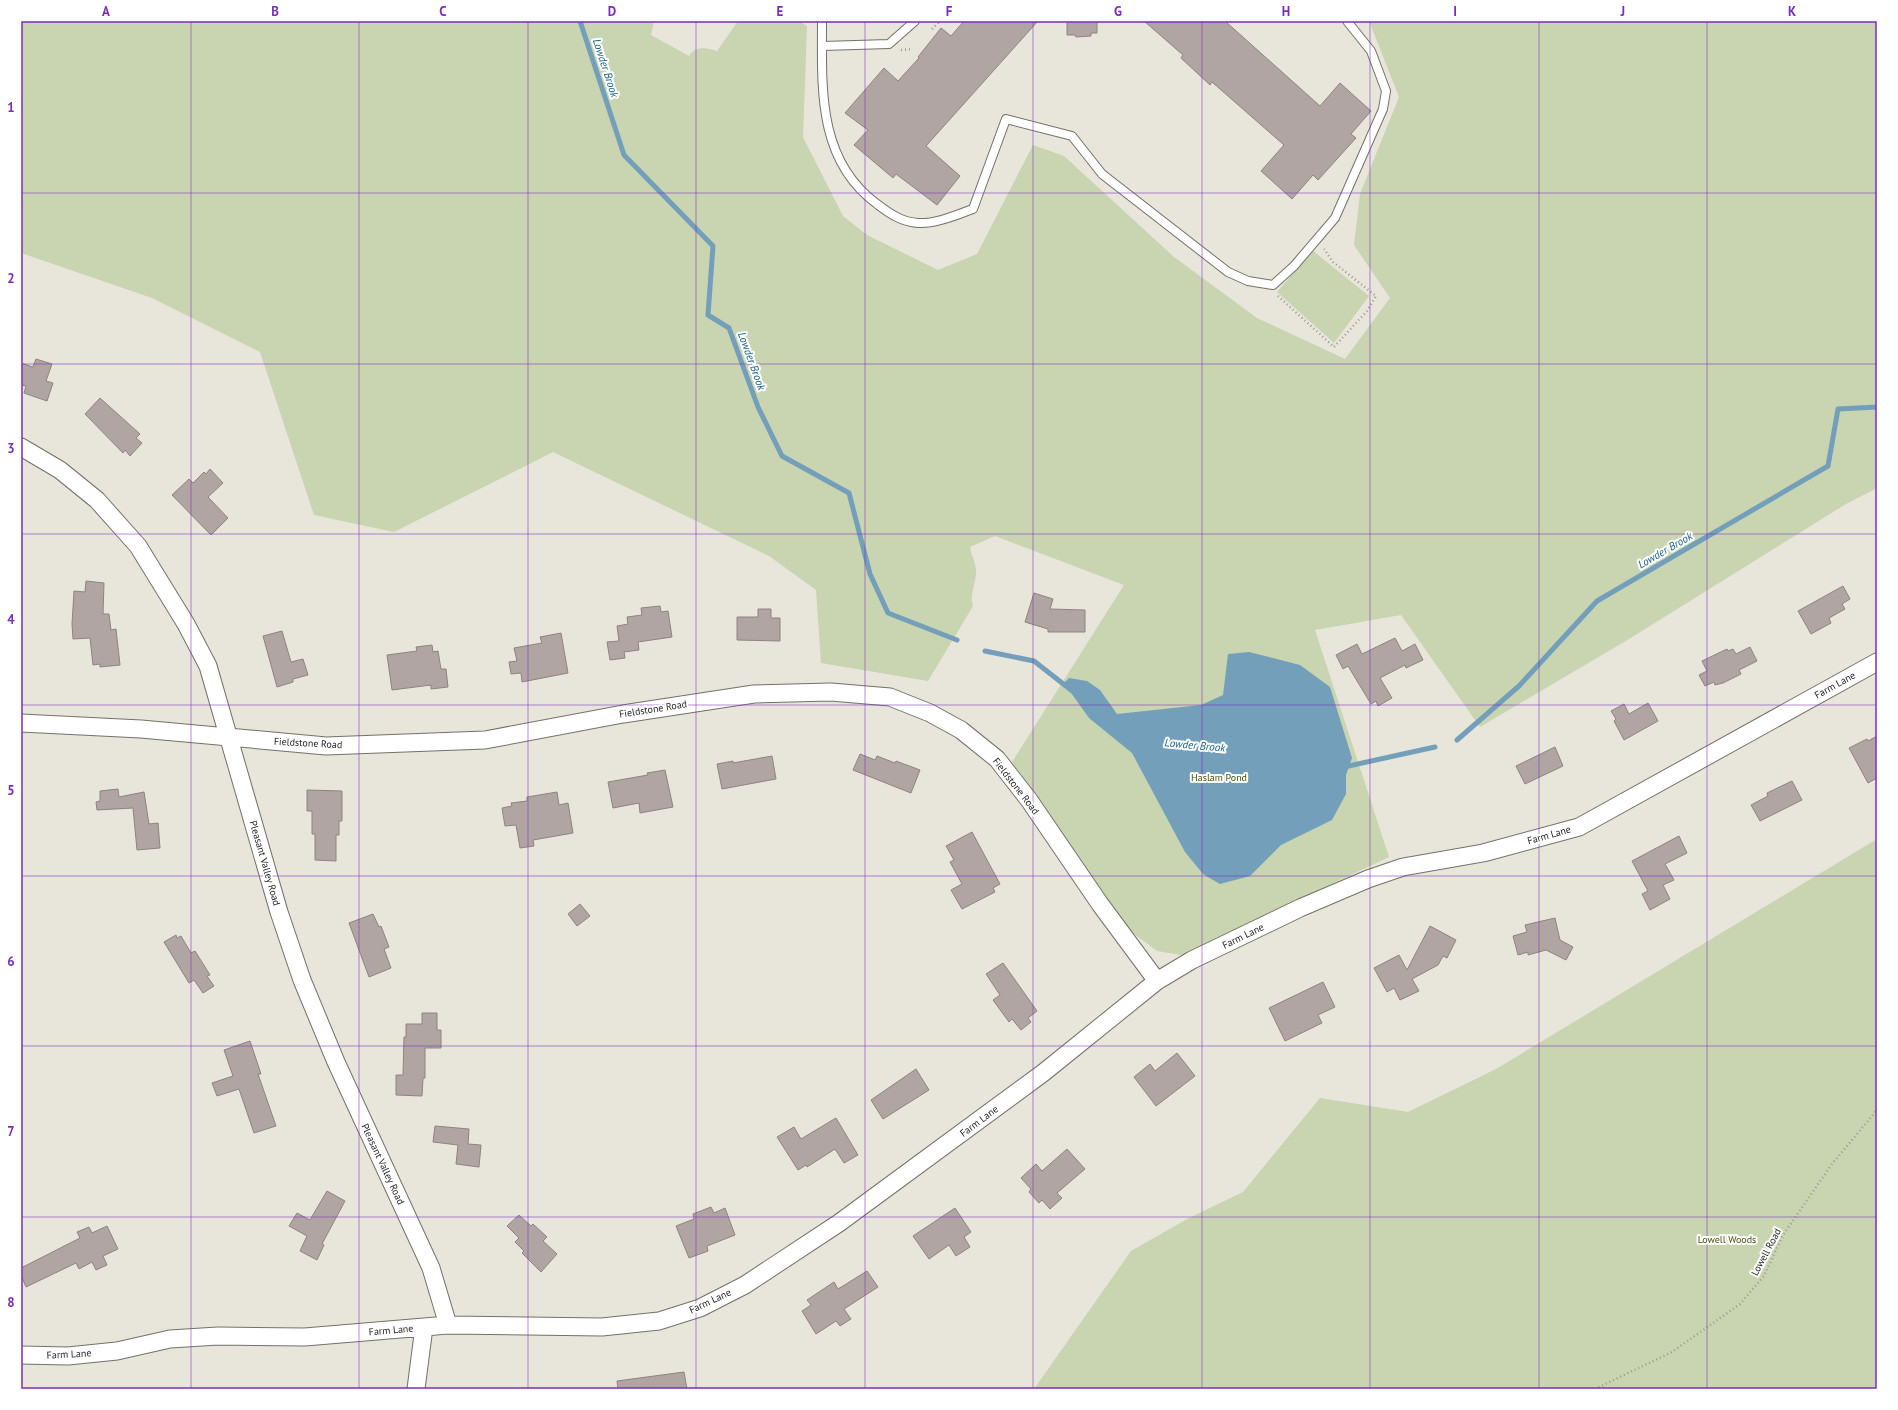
<svg xmlns="http://www.w3.org/2000/svg" width="1898" height="1410" font-family="'PT Sans',sans-serif">
	<rect width="100%" height="100%" fill="#e8e5db"/>
	<!-- green -->
	<path fill="#c9d4b0" d="M21 21H654L651 35 689 56C695 45 707 48 717 51L738 21H799L807 26 803 137 843 216 867 235 938 270 977 254 1033 145 1064 156 1174 257 1257 318 1345 359 1390 298 1354 245 1360 194 1399 97 1369 21H1877V488L1846 504 1629 639 1480 727 1401 615 1315 630 1389 857 1181 955 1157 951 1129 930 1012 762 1124 585 995 536 970 547C971 554 975 562 976 569 977 582 969 594 973 606L928 681 821 663 816 590 769 556 553 452 394 532 314 515 260 352 152 298 21 253Z
		M1313 251 1369 296 1334 343 1277 292Z
		M1877 839V1389H1034L1131 1251 1189 1218 1243 1192 1320 1098 1408 1112 1496 1069Z"/>
	<!-- water -->
	<path fill="#739fbb" d="M1249 652 1300 665 1330 687 1352 758 1346 775V794L1332 820 1281 845 1250 876 1220 884 1203 874 1185 852 1132 753 1089 718 1064 683 1069 678 1087 681 1100 690 1117 714 1201 705 1223 695 1228 654Z"/>
	<g fill="none" stroke-linecap="round" stroke-linejoin="round">
		<!-- stream -->
		<path stroke="#739fbb" stroke-width="5" d="M580 21 624 155 713 246 708 315 729 328 758 407 782 456 849 493 870 574 888 613 957 640
			M985 651 1034 661 1071 690
			M1457 740 1519 686 1597 601 1828 466 1838 409 1877 407
			M1344 767 1435 747"/>
	</g>
	<!-- building -->
	<path fill="#b1a5a3" stroke="#8e8382" d="M964 21H1038L926 146 960 176 937 205 896 174 893 178 854 145 868 130 845 113 884 68 898 81 919 58 918 57 941 28 951 36Z
		M1067 21H1097V33H1091V36L1076 37 1075 35H1067Z
		M1144 21H1225L1320 106 1340 83 1371 111 1351 134 1356 138 1318 180 1313 175 1292 199 1261 171 1284 145 1212 82 1210 85 1181 58 1183 55Z
		M36 359 52 364 46 381 53 383 47 401 24 393 26 386 21 385V363L33 367Z
		M100 398 140 434 136 438 142 443 130 456 125 450 123 453 85 414Z
		M210 469 223 483 208 497 228 518 211 535 172 495 189 479 193 483 204 472 206 474Z
		M86 581 104 583 103 614H109L111 630 116 629 120 665 100 667V664L93 665 90 638 73 639 72 624 74 591 85 592Z
		M1843 586 1850 599 1842 604 1845 609 1829 618 1831 623 1811 634 1798 611Z
		M1034 593 1053 599 1050 609 1085 610V632H1048V629L1025 622Z
		M660 606 661 612 668 611 672 637 638 642 639 650 624 652 625 658 610 660 607 642 619 641 617 626 628 624 627 617 642 615 641 608Z
		M758 609H771V618H780V641L737 640V617H758Z
		M282 631 291 662 303 659 308 675 293 679V682L277 687 263 636Z
		M561 633 568 673 522 682 521 673 511 674 509 662 517 661 514 648 542 643 540 637Z
		M1395 638 1402 651 1415 644 1423 660 1406 668 1405 665 1380 678 1392 698 1378 706 1376 701 1371 704 1348 666 1343 669 1336 655 1357 644 1362 654Z
		M432 645 433 652 438 651 441 669H446L448 687 431 689V685L392 690 387 655 417 651 416 647Z
		M1750 647 1757 661 1739 670 1741 674 1723 683 1715 685 1714 682 1705 686 1699 675 1707 671 1702 661 1727 649 1728 651 1733 649 1736 654Z
		M1648 703 1658 721 1624 740 1614 721 1616 719 1611 711 1624 704 1629 714Z
		M1877 736V778L1868 783 1849 748 1867 739 1868 741Z
		M1555 747 1563 766 1525 784 1516 766Z
		M860 754 875 760 877 756 895 763 896 761 920 770 911 793 853 770Z
		M772 756 776 779 722 789 717 764 733 761V763Z
		M665 770 673 807 640 813 639 803 613 808 608 782 648 775 647 773Z
		M1792 781 1802 800 1760 821 1751 805 1768 796 1767 793Z
		M118 789 119 797 144 792 149 824 158 823 160 848 137 850 133 808 97 810 96 802 100 801V791Z
		M307 790 342 791V821H339V835H336V861L315 860V834H312V811H307Z
		M557 792 559 805 568 803 573 833 533 840 534 846 520 848 516 825 505 826 502 808 512 806 511 803 527 801V797Z
		M972 832 1000 884 993 888 995 892 962 909 951 890 962 884 950 862 954 860 946 846Z
		M1679 836 1687 853 1665 864 1674 880 1663 885 1670 899 1650 910 1642 894 1648 891 1632 861Z
		M580 904 590 916 577 926 568 914Z
		M373 914 379 927 381 926 389 947 384 949 391 968 369 977 349 923Z
		M1555 918 1560 940 1573 947 1566 960 1546 950 1528 955V952L1518 955 1513 936 1527 932 1525 925Z
		M1430 926 1456 940 1447 958 1443 956 1438 965 1412 979 1419 991 1400 1000 1394 988 1387 992 1374 968 1399 955 1407 970Z
		M176 935 177 938 181 936 191 953 195 951 210 975 207 976 214 986 203 993 194 980 189 983 164 942Z
		M1003 963 1037 1011 1028 1018 1031 1022 1021 1030 1012 1019 1009 1022 993 1000 1000 995 986 974Z
		M1323 982 1335 1007 1318 1015 1322 1023 1285 1041 1269 1008Z
		M422 1013H437V1030H441V1048H425V1078H423L422 1096 396 1095V1075H403L404 1037H406V1024H422Z
		M250 1041 261 1074H258L276 1126 254 1133 239 1089 217 1096 212 1083 233 1076 224 1050Z
		M1177 1053 1195 1076 1156 1106 1134 1077 1150 1064 1155 1071Z
		M916 1069 929 1090 883 1119 871 1100Z
		M836 1118 858 1155 844 1163 835 1149 807 1167 806 1165 798 1170 777 1137 794 1127 801 1139Z
		M435 1126 469 1129 468 1144 481 1145 479 1167 456 1164 458 1145 433 1142Z
		M1067 1149 1085 1169 1057 1193 1062 1198 1050 1209 1042 1200 1039 1203 1029 1192 1031 1189 1021 1178 1036 1164 1042 1171Z
		M327 1191 345 1201 322 1244 324 1245 317 1260 300 1251 307 1236 289 1226 297 1213 310 1220Z
		M711 1207 714 1213 725 1208 735 1235 707 1246 708 1251 689 1258 676 1226 694 1219 693 1214Z
		M955 1208 971 1232 964 1237 970 1247 956 1256 949 1245 929 1259 913 1236Z
		M519 1215 531 1226 533 1224 547 1237 543 1241 557 1254 541 1272 522 1253 524 1251 515 1242 519 1238 507 1226Z
		M107 1226 118 1249 103 1256 107 1265 96 1270 92 1262 79 1269 76 1263 26 1287 21 1275V1268L80 1238 77 1232 89 1227 92 1233Z
		M867 1271 878 1287 844 1309 851 1319 840 1326 836 1321 816 1334 802 1311 811 1305 807 1300 834 1282 838 1289Z
		M684 1372 687 1389H618L617 1381Z"/>
	<g fill="none" stroke-linecap="round" stroke-linejoin="round">
		<defs>
			<path id="lane" d="M822 21C822 88 817 160 877 204 890 214 902 222 918 223 936 224 956 215 973 209L1006 119 1072 136 1102 174 1228 272 1248 281 1273 285 1294 266 1335 218 1383 109 1386 91 1371 51 1347 21
				M822 46 889 44 915 21"/>
			<path id="street" d="M21 447 60 470 97 500 138 546 186 624 208 666 279 912 302 980 336 1062 431 1268 448 1325
				M21 723 141 729 326 746 485 740 623 714 754 694 831 692 890 697 930 713 961 730 997 759 1029 800 1100 904 1157 981
				M21 1355 68 1356 117 1351 170 1339 218 1336 305 1337 448 1325 602 1327 659 1321 700 1308 745 1285 839 1223 1043 1073 1157 981 1192 960 1300 908 1368 879 1403 867 1483 853 1579 827 1877 662
				M416 1389 424 1327"/>
		</defs>
		<!-- lane casing -->
		<use href="#lane" stroke="#737168" stroke-width="10"/>
		<!-- street casing -->
		<use href="#street" stroke="#737168" stroke-width="19"/>
		<!-- path -->
		<path stroke="#9d9a93" stroke-width="2.5" stroke-dasharray="1 3" stroke-linecap="butt" d="M932 29 940 21
			M901 50 913 49
			M1278 296 1334 347 1367 311 1376 296 1333 262 1324 249
			M1595 1389 1672 1352 1740 1304 1764 1276 1783 1235 1832 1164 1877 1110"/>
		<!-- lane -->
		<use href="#lane" stroke="#fff" stroke-width="8"/>
		<!-- street -->
		<use href="#street" stroke="#fff" stroke-width="17"/>
	</g>
	<!-- grid -->
	<path fill="none" stroke="#7b2cbf" stroke-width="1" stroke-opacity="0.55" d="M191 21V1389M359 21V1389M528 21V1389M696 21V1389M865 21V1389M1033 21V1389M1202 21V1389M1370 21V1389M1539 21V1389M1707 21V1389M21 193H1877M21 364H1877M21 534H1877M21 705H1877M21 876H1877M21 1046H1877M21 1217H1877"/>
	<g text-anchor="middle" dominant-baseline="central" stroke-width="4" stroke-linejoin="round" paint-order="stroke">
		<!-- street labels -->
		<g font-size="10" fill="#1e1d1a" stroke="#fff">
			<text transform="translate(1835 685) rotate(-29)">Farm Lane</text>
			<text transform="translate(653 709) rotate(-9)">Fieldstone Road</text>
			<text transform="translate(308 743) rotate(3)">Fieldstone Road</text>
			<text transform="translate(1016 786) rotate(52)">Fieldstone Road</text>
			<text transform="translate(1549 835) rotate(-16)">Farm Lane</text>
			<text transform="translate(265 863) rotate(74)">Pleasant Valley Road</text>
			<text transform="translate(1243 936) rotate(-26)">Farm Lane</text>
			<text transform="translate(979 1121) rotate(-37)">Farm Lane</text>
			<text transform="translate(383 1164) rotate(65)">Pleasant Valley Road</text>
			<text transform="translate(1766 1252) rotate(-62)">Lowell Road</text>
			<text transform="translate(710 1301) rotate(-25)">Farm Lane</text>
			<text transform="translate(391 1330) rotate(-5)">Farm Lane</text>
			<text transform="translate(69 1354) rotate(-3)">Farm Lane</text>
		</g>
		<!-- park labels -->
		<g font-size="10" fill="#3f4e05" stroke="#fff">
			<text x="1219" y="777">Haslam Pond</text>
			<text x="1727" y="1239">Lowell Woods</text>
		</g>
		<!-- water labels -->
		<g font-size="11" font-style="italic" fill="#115e84" stroke="#fff">
			<text transform="translate(606 68) rotate(72)">Lowder Brook</text>
			<text transform="translate(752 361) rotate(70)">Lowder Brook</text>
			<text transform="translate(1665 550) rotate(-30)">Lowder Brook</text>
			<text transform="translate(1195 745) rotate(5)">Lowder Brook</text>
		</g>
	</g>
	<!-- border -->
	<rect width="1898" height="1410" fill="none" stroke="#ffffff" stroke-width="44"/>
	<rect x="22" y="22" width="1854" height="1366" fill="none" stroke="#7b2cbf" stroke-width="1.5"/>
	<g font-size="13" text-anchor="middle" font-weight="bold" fill="#7b2cbf">
		<text x="106" y="16">A</text>
		<text x="275" y="16">B</text>
		<text x="443" y="16">C</text>
		<text x="612" y="16">D</text>
		<text x="780" y="16">E</text>
		<text x="949" y="16">F</text>
		<text x="1118" y="16">G</text>
		<text x="1286" y="16">H</text>
		<text x="1455" y="16">I</text>
		<text x="1623" y="16">J</text>
		<text x="1792" y="16">K</text>
		<text x="11" y="112">1</text>
		<text x="11" y="283">2</text>
		<text x="11" y="453">3</text>
		<text x="11" y="624">4</text>
		<text x="11" y="795">5</text>
		<text x="11" y="966">6</text>
		<text x="11" y="1136">7</text>
		<text x="11" y="1307">8</text>
	</g>
</svg>
